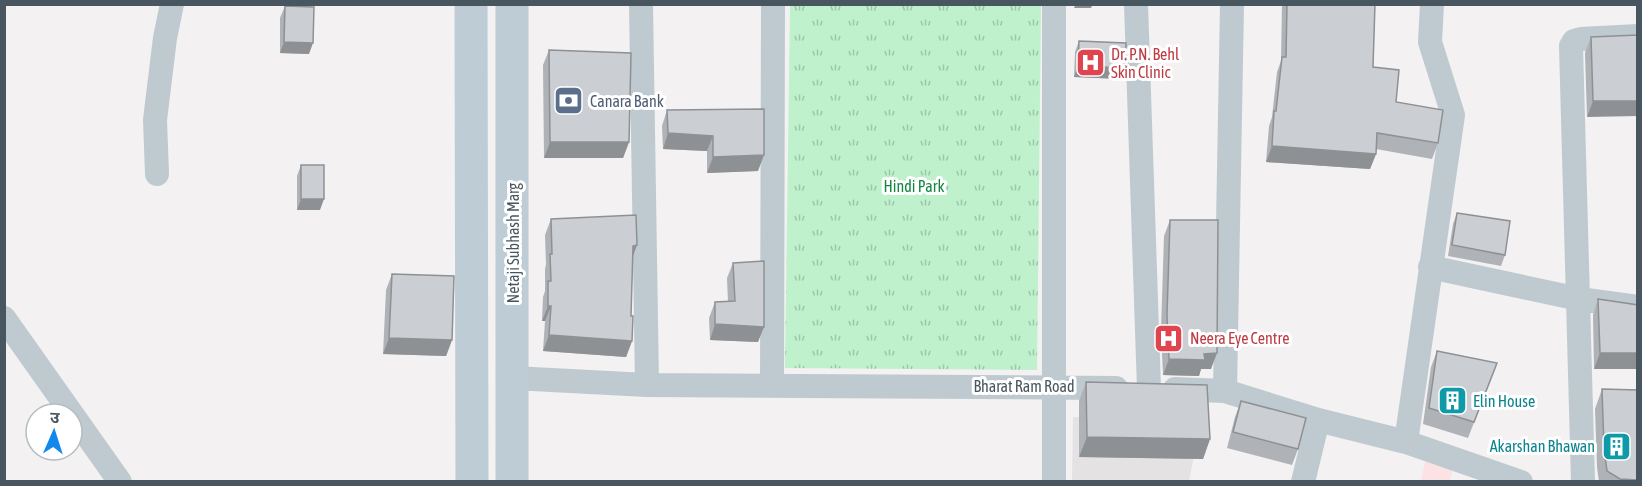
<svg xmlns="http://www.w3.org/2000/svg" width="1642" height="486" font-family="'Asap Condensed','Noto Sans Devanagari',sans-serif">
	<defs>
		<pattern id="grass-tufts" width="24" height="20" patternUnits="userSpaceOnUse" patternTransform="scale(1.5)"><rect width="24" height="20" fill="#bff1cd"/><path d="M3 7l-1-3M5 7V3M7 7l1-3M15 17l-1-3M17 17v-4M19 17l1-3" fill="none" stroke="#9dc6aa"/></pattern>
	</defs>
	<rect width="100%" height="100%" fill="#f3f1f1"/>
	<!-- education -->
	<path fill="#e4e2e3" d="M1073 417 1201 421 1189 481 1072 482Z"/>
	<!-- medical -->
	<path fill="#fce2e3" d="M1425 462 1453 467 1450 481 1421 482Z"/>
	<!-- grass -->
	<path fill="url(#grass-tufts)" d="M790 5H1041L1037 370 785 368Z"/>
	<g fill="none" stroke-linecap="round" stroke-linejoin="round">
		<!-- minor -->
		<path stroke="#becad0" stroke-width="24" d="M641 4 647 385
			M1054 4V482
			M1136 4 1149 389
			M157 174 155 120 165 38 172 4
			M1430 267 1579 299 1638 307
			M4 318 120 482
			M513 378 647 385 1116 388
			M772 386 773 4
			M1175 389 1225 391 1318 420 1406 442 1521 482
			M1225 391 1232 4
			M1406 442 1453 115 1430 42 1432 4
			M1303 482 1318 420
			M1583 482 1571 46 1574 41 1581 39 1638 36"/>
		<!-- secondary -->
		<path stroke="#beccd5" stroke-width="33" d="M471 4 472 482
			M512 482V4"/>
	</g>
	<!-- wall -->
	<path fill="#afb2b6" d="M1282 4H1375L1373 67 1396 102 1438 143 1432 159 1376 149V154L1370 169 1266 162 1269 126 1272 117 1277 72 1281 61Z
		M285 6 309 54 280 53V18Z
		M1638 35 1587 117 1585 53 1591 37Z
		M1079 41 1125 68 1121 79 1074 77 1075 52Z
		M549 50 629 142 623 158H544L543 65Z
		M764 109 758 171 707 173V151L663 149 662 126 667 110Z
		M301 165 320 210H297V176Z
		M1457 213 1505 255 1501 266 1448 256 1453 224Z
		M551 219 637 245 633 256 631 316 632 341 626 357 543 351 545 321H542L543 297 545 291V269L546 265 545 235Z
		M1170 220 1211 369H1201L1199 376 1163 375 1161 330 1164 236Z
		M733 263 758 342 710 340 709 318 715 302H728L727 278Z
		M392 274 452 340 446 356 383 354 386 290Z
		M1598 299 1638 305V369H1594L1593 315Z
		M1437 351 1497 363 1468 438 1423 424 1431 367Z
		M1086 382 1210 439 1203 459 1079 457V401Z
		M1602 389 1638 482H1599L1597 467 1595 409Z
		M1241 401 1298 449 1292 465 1227 448 1235 417Z"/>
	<!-- shaded-wall -->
	<path fill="#8e9194" d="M1076 4H1093L1091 8H1074Z
		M284 42 313 43 309 54 280 53Z
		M1078 66 1125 68 1121 79 1074 77Z
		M1593 101H1638V116L1587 117Z
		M668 133 713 136 707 151 663 149Z
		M550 142H629L623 158H544Z
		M1272 146 1376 154 1370 169 1266 162Z
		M764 155 758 171 707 173 713 157Z
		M301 199H324L320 210H297Z
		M637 245 631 261 633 246Z
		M548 306H551L545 321H542Z
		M715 324 764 327 758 342 710 340Z
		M549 335 632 341 626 357 543 351Z
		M389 338 452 340 446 356 383 354Z
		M1217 353 1211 369H1201L1199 376 1163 375 1169 359 1204 354Z
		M1600 353H1638V369H1594Z
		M1087 437 1210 439 1203 459 1079 457Z
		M1620 479 1638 480V482H1619Z"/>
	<!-- building -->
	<path fill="#cbcfd4" stroke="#8e9194" stroke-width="1.5" d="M1287 4H1375L1373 67 1399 70 1396 102 1443 110 1438 143 1377 133 1376 154 1272 146 1274 111H1276L1282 57H1286Z
		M285 6 314 7 313 43 284 42Z
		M1638 35V101H1593L1591 37Z
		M1079 41 1126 43 1125 68 1078 66Z
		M549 50 631 53 629 142H550Z
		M764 109V155L713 157V136L668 133 667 110Z
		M301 165H324V199H301Z
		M1457 213 1510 221 1505 255 1452 245Z
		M636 215 637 245 633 246 631 316H633L632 341 549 335 551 306H548V281H551L550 254H552L551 219Z
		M1170 220H1218L1217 353 1204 354 1205 360 1169 359 1167 315Z
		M764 261V327L715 324V302L735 301 733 263Z
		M392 274 454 276 452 340 389 338Z
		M1598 299 1638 305V353H1600Z
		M1437 351 1497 363 1474 422 1429 408Z
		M1086 382 1207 385 1210 439 1087 437Z
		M1602 389 1638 390V480L1620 479 1607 471 1604 448Z
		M1241 401 1306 418 1298 449 1233 432Z"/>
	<!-- icons -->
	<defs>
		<symbol id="hospital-square" viewBox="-11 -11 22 22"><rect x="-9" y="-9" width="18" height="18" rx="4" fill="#e0444e" stroke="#fff"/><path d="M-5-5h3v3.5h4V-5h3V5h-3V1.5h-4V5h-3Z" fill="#fff"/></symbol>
		<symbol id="bank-square" viewBox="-11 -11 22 22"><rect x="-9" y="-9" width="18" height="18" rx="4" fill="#5c6f8a" stroke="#fff"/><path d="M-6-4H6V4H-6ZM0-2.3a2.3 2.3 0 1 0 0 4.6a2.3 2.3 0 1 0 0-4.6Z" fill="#fff"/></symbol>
		<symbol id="building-square" viewBox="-11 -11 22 22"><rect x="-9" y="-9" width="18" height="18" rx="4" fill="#0f9aa8" stroke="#fff"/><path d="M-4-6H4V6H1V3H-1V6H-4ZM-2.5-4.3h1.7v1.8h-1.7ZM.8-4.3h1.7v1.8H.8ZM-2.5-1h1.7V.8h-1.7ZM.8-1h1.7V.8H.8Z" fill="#fff"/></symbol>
	</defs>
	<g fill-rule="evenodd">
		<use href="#hospital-square" x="1074" y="46" width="33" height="33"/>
		<use href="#bank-square" x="552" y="84" width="33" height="33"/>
		<use href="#hospital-square" x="1152" y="322" width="33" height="33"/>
		<use href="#building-square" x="1436" y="384" width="33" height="33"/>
		<use href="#building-square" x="1600" y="430" width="33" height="33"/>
	</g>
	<g text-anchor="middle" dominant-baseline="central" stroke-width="6" stroke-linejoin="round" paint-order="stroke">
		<!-- health labels -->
		<g font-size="16" fill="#be3a42" stroke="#fff" text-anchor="start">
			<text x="1111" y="54">Dr. P.N. Behl<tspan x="1111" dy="18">Skin Clinic</tspan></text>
			<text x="1190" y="338">Neera Eye Centre</text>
		</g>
		<!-- service labels -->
		<g font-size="16" fill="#4e5e75" stroke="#fff" text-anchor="start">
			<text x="590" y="101">Canara Bank</text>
		</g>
		<!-- park labels -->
		<g font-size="16" fill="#148641" stroke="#fff">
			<text x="914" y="186">Hindi Park</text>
		</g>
		<!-- street labels -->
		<g font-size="16" fill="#48575f" stroke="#fff">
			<text transform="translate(513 243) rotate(-90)">Netaji Subhash Marg</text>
			<text x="1024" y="386">Bharat Ram Road</text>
		</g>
		<!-- culture labels -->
		<g font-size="16" fill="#0d838f" stroke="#fff" text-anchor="start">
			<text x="1473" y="401">Elin House</text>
			<text x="1595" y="446" text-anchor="end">Akarshan Bhawan</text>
		</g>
	</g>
	<!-- border -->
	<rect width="1642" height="486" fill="none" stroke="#48575f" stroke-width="12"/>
	<!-- north arrow -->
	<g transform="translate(54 432) rotate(3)"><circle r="28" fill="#ffffff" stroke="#b6bcbf" stroke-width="1.5"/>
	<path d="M0-4.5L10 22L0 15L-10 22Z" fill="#1288ec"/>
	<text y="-9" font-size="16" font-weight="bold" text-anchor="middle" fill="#48575f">उ</text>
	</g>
</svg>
